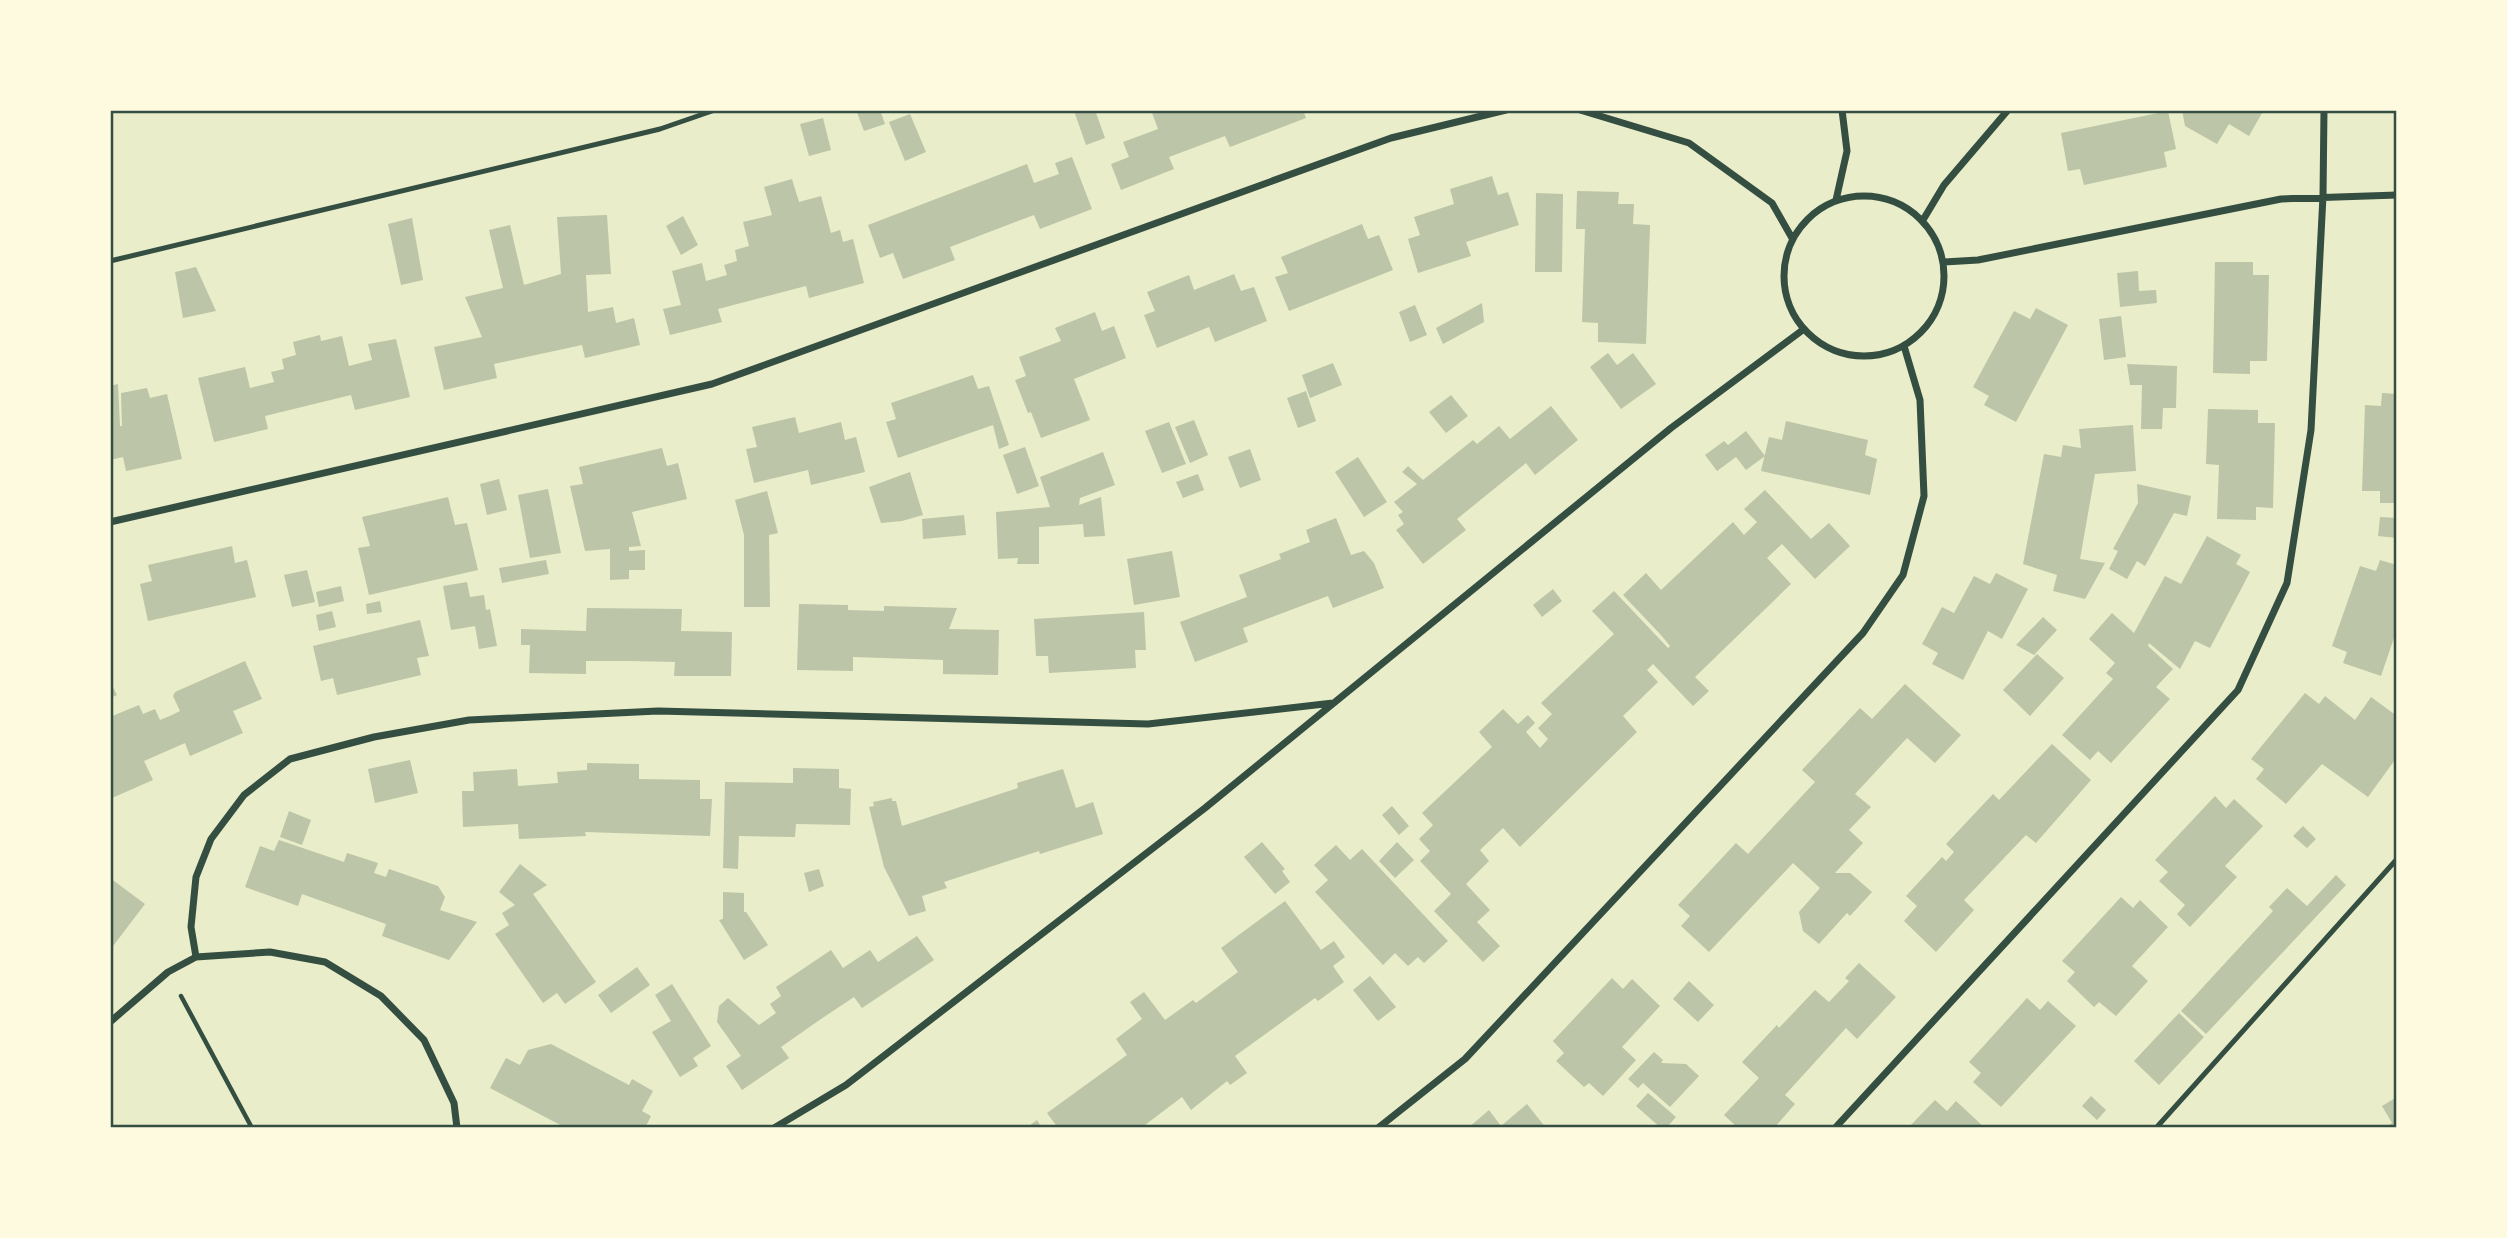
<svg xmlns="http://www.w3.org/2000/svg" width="2507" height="1238" font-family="Commissioner,sans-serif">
	<rect width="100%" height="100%" fill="#e9edc9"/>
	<!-- building -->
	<path fill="#bcc5a7" d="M856 110H880L885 124 864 131Z
		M1095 110 1105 138 1086 145 1074 111Z
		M1151 110H1303L1306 118 1230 147 1225 136 1169 157 1174 169 1121 190 1111 164 1129 157 1123 142 1158 129Z
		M2182 110H2258L2262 113 2249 136 2229 124 2217 144 2185 126Z
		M2168 111 2176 149 2164 152 2167 167 2084 185 2080 169 2068 171 2061 133Z
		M910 114 926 152 905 161 889 122Z
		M823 118 831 150 809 156 800 124Z
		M1072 157 1092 209 1040 229 1034 215 950 247 955 260 903 279 893 253 880 258 868 225 1027 164 1034 183 1059 174 1055 163Z
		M1492 176 1498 195 1508 192 1519 225 1466 242 1471 256 1418 273 1408 239 1420 235 1414 217 1454 204 1450 189Z
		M792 179 799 202 821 196 831 233 840 230 843 242 853 239 864 283 809 298 806 286 718 309 722 322 670 335 663 309 681 305 672 271 702 263 706 281 727 275 724 265 737 261 735 250 749 246 743 222 772 215 764 187Z
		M1577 191 1619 192 1618 204H1634L1633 224 1650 225 1646 344 1598 342V323L1582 322 1585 229H1576Z
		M1536 193 1563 194 1562 272H1535Z
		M607 215 611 274 586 275 588 312 613 307 616 323 634 318 640 345 585 358 582 345 494 364 497 378 444 390 434 347 482 337 465 297 503 288 489 230 510 225 524 285 561 274 557 217Z
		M683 216 698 245 681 255 666 226Z
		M412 218 423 280 401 285 388 224Z
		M1362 224 1368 239 1379 235 1393 270 1289 311 1275 277 1288 273 1281 257Z
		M2215 262H2253V275H2269L2267 361H2250V374L2213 373Z
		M196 267 216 311 183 318 175 272Z
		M2138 271 2139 291 2156 290 2157 303 2120 307 2117 273Z
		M1234 274 1241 291 1254 287 1267 321 1215 342 1209 327 1157 348 1144 315 1155 311 1147 292 1189 275 1194 290Z
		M1482 303 1484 322 1443 344 1436 328Z
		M1415 305 1427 335 1410 342 1399 312Z
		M2036 308 2068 325 2016 422 1984 405 1989 396 1973 387 2014 311 2030 319Z
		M1095 312 1102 331 1114 326 1126 358 1074 379 1090 420 1041 438 1031 412 1028 413 1015 380 1026 376 1019 357 1061 341 1055 328Z
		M2121 316 2126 357 2104 360 2099 319Z
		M320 335 321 341 342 336 349 366 372 360 368 344 396 339 410 397 355 410 351 395 265 416 268 429 214 442 198 378 245 367 250 388 274 382 271 372 284 369 282 359 296 355 293 342Z
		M1608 353 1617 365 1633 353 1656 384 1621 409 1590 367Z
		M1333 363 1342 385 1310 398 1302 375Z
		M2127 364 2177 366 2176 408H2163L2162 429H2141L2142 385H2130Z
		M973 375 978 389 989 386 1009 445 999 449 993 425 898 458 886 422 896 419 891 403Z
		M118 384 120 426H122L121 393 147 388 150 398 167 394 182 459 126 471 123 457 110 460V386Z
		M1306 391 1316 421 1298 428 1287 398Z
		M2382 393 2397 394V503H2380V491H2362L2365 405 2381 406Z
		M1451 395 1468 416 1446 433 1429 412Z
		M1551 406 1578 440 1535 475 1526 463 1457 519 1466 530 1423 564 1396 530 1404 524 1398 515 1403 512 1394 502 1417 484 1402 472 1408 466 1423 480 1473 440 1477 444 1499 426 1510 439Z
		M2208 409 2258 410V423H2275L2273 508 2256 507V520L2217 519 2219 465 2206 464Z
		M795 417 799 433 841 422 845 440 856 437 865 472 811 485 808 470 754 483 746 449 757 447 752 427Z
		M1194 420 1208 455 1190 463 1175 427Z
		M1786 421 1868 440 1865 455 1877 459 1870 495 1761 471 1769 437 1782 440Z
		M1169 422 1186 464 1162 473 1145 431Z
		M2133 425 2136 471 2095 474 2080 559 2105 563 2085 599 2053 591 2057 575 2023 564 2044 454 2061 457 2063 445 2081 448 2079 429Z
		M1746 431 1765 456 1746 470 1736 457 1717 471 1705 455 1724 441 1728 445Z
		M1025 447 1039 486 1017 494 1003 455Z
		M662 448 667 466 678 463 687 499 632 512 641 546 629 547V551L645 550V570H629V579L610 580V549L585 551 570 486 583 484 579 467Z
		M1250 449 1261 480 1240 488 1228 457Z
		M1103 452 1115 485 1080 498 1079 505 1101 497 1105 536 1084 537 1083 524 1039 527V564H1017L1018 558 998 559 996 512 1050 507 1040 477Z
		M1358 457 1387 502 1364 517 1335 472Z
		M910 472 923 515 902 521 881 523 869 487Z
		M1198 474 1204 490 1183 498 1176 482Z
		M499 479 507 510 487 515 480 484Z
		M2137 484 2191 496 2187 516 2174 513 2145 566 2137 561 2127 579 2109 569 2118 551 2113 549 2138 503Z
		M548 489 561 553 530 558 518 495Z
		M1765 490 1811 539 1829 523 1850 546 1815 579 1782 544 1767 558 1791 584 1695 677 1709 691 1693 706 1653 664 1647 670 1658 682 1623 716 1637 732 1520 847 1503 828 1480 850 1489 861 1466 884 1490 910 1477 922 1500 946 1483 962 1434 911 1451 894 1420 861 1430 851 1419 839 1433 825 1422 813 1492 747 1479 732 1503 709 1518 724 1528 715 1535 723 1526 732 1540 748 1548 739 1538 728 1552 714 1541 703 1614 634 1592 611 1614 591 1668 648 1670 646 1661 635 1623 595 1646 573 1661 590 1733 522 1744 535 1757 522 1744 509Z
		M767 491 778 533 769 535 770 607H744V535L735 500Z
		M448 497 455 525 467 523 478 570 369 595 358 548 370 546 362 517Z
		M964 515 966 535 923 539 922 519Z
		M2380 517 2397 518V538L2378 536Z
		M1336 518 1351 555 1364 551 1374 563 1384 588 1333 608 1328 596 1243 628 1248 642 1195 662 1180 622 1247 597 1239 575 1281 559 1279 554 1310 542 1306 530Z
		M2207 536 2241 555 2236 564 2250 572 2210 648 2195 641 2180 669 2149 643 2148 646 2173 669 2156 687 2170 699 2111 763 2098 751 2090 760 2062 735 2113 679 2106 673 2115 663 2089 639 2112 613 2134 633 2165 576 2181 584Z
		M232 546 235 563 247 560 256 597 148 621 140 584 152 581 148 565Z
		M1172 551 1180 597 1134 605 1127 559Z
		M546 560 549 574 502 583 499 568Z
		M2380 560 2397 565V629L2381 676 2343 663 2347 652 2332 646 2360 566 2376 571Z
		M307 570 315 602 292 607 284 575Z
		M1996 573 2028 589 2002 639 1988 631 1963 680 1932 664 1938 653 1922 644 1942 607 1954 613 1974 576 1990 584Z
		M467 582 470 597 484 595 486 610 490 609 497 646 479 649 475 626 451 630 443 586Z
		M341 586 344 601 319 607 316 592Z
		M1553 589 1562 601 1542 617 1533 605Z
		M380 601 382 612 367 614 366 604Z
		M799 604 848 605V610L884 611V606L957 608 949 629 999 630 998 675 943 674V660L853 657V671L797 670Z
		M587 608 682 609 681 631 732 632 731 676H674L675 662 630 661H586V674L529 673 530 645H521V629L586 631Z
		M332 611 336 627 319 631 316 615Z
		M1144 612 1146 650H1135L1136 668 1049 673 1048 656H1036L1034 619Z
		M2043 617 2057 630 2034 655 2016 645Z
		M420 620 429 656 417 658 421 675 337 695 333 678 321 681 313 646Z
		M2037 654 2064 678 2030 716 2003 690Z
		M245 661 262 699 233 711 243 733 190 756 185 743 144 761 153 780 112 798 110 730 113 729 110 717 139 705 143 714 155 709 160 720 172 715 180 711 173 696 175 692Z
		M110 681 117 695 110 698Z
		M1905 684 1961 735 1935 763 1907 738 1855 794 1871 807 1849 830 1863 843 1835 873H1850L1872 892 1850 916 1847 913 1819 944 1803 931 1799 912 1820 888 1793 863 1709 952 1681 926 1690 916 1678 905 1736 843 1748 854 1815 782 1802 770 1860 708 1872 719Z
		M2305 693 2319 704 2325 696 2355 720 2371 697 2397 716V757L2368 797 2322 764 2286 804 2256 779 2264 769 2251 759Z
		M2052 744 2091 780 2036 843 2026 835 1964 900 1974 910 1936 952 1904 921 1917 906 1906 896 1942 857 1946 861 1954 852 1946 844 1993 794 1999 800Z
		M410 760 418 793 375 803 368 769Z
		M587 763 639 764V779L700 780V799H712L710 836 585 832 586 836 519 839 518 824 463 827 462 791H474L473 772 517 769 518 786 558 783 557 772 587 770Z
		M793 768 839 769V788L851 789 850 825 796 824 795 837 739 836 738 869 723 868 725 782 793 783Z
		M1063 769 1076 808 1093 802 1103 834 1040 854 1039 851 944 882 947 888 922 896 926 911 909 916 884 867 869 807 874 806 873 802 892 798V801H896L902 826 1018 788 1017 783Z
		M2215 796 2226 808 2234 799 2263 826 2225 866 2237 877 2190 927 2177 914 2185 905 2159 881 2168 872 2155 860Z
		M1392 806 1409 826 1399 835 1382 815Z
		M289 811 311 820 302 845 280 837Z
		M2303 826 2316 839 2307 848 2293 836Z
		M279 840 344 862 347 853 378 863 374 873 386 877 389 869 438 886 445 897 440 910 477 922 449 960 382 936 386 924 302 894 298 906 245 887 260 846 274 851Z
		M1262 842 1285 869 1282 871 1290 882 1275 894 1244 857Z
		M1397 842 1414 860 1395 878 1379 861Z
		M1336 845 1350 860 1362 849 1448 941 1424 963 1418 957 1408 966 1395 953 1383 965 1315 892 1328 880 1314 865Z
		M520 864 547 885 533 894 596 982 565 1004 557 993 543 1003 495 934 509 925 502 913 515 905 499 892Z
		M819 869 824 886 809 892 804 873Z
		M2336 875 2346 885 2206 1034 2181 1011 2273 911 2269 907 2287 888 2307 906Z
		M110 878 145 904 110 950Z
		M723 892 744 893V912H746L768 945 744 960 719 920 723 919Z
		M2121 897 2133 908 2140 900 2168 927 2132 966 2148 981 2116 1016 2099 1002 2094 1007 2067 981 2075 972 2062 961Z
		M1285 901 1321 950 1334 941 1345 957 1333 966 1344 982 1318 1001 1315 998 1235 1056 1247 1073 1230 1085 1227 1081 1191 1110 1182 1097 1141 1128H1058L1047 1113 1127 1055 1116 1039 1142 1019 1130 1002 1144 992 1165 1020 1193 1000 1196 1003 1238 972 1221 948Z
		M917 936 934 960 862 1008 854 997 818 1021 781 1047 789 1058 742 1090 726 1066 741 1056 717 1022 719 1006 728 998 759 1025 776 1013 770 1004 781 996 776 987 831 950 843 968 870 950 878 962Z
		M1859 963 1896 997 1857 1039 1846 1028 1785 1095 1795 1104 1774 1128H1738L1724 1115 1759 1078 1742 1062 1777 1025 1779 1028 1815 990 1829 1002 1849 981 1845 978Z
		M637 967 650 985 611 1013 598 995Z
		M1370 976 1396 1007 1378 1021 1353 990Z
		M1612 978 1623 989 1632 979 1660 1006 1622 1047 1636 1060 1603 1096 1589 1083 1584 1087 1556 1061 1564 1053 1553 1041Z
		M1689 981 1714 1005 1698 1022 1673 999Z
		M672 984 711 1046 693 1058 698 1066 680 1077 652 1032 671 1021 655 995Z
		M2027 998 2040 1010 2048 1001 2076 1026 2001 1107 1973 1082 1981 1073 1969 1062Z
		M2179 1013 2204 1037 2159 1085 2134 1061Z
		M551 1044 629 1085 632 1079 653 1091 642 1111 651 1116 645 1128H566L490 1088 506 1058 520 1065 528 1050Z
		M1654 1052 1663 1060 1661 1063 1686 1064 1699 1076 1670 1107 1643 1083 1638 1088 1628 1079Z
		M1648 1093 1676 1117 1666 1128H1661L1636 1106Z
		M2091 1096 2106 1110 2097 1120 2082 1106Z
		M2397 1097V1128H2384L2392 1123 2382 1106Z
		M1935 1100 1947 1111 1956 1101 1985 1128H1908Z
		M1527 1104 1546 1128H1468L1489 1110 1501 1126Z
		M1037 1120 1042 1128H1026Z"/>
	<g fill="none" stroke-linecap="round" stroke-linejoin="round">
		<!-- path -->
		<path stroke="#344e41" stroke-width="4.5" d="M181 996 252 1128"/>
		<!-- service -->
		<path stroke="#344e41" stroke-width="5" d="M110 261 660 129 715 110
			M2156 1128 2397 859"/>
		<!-- minor -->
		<path stroke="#344e41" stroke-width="7" d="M1580 110 1689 143 1772 203 1792 238
			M1784 276a80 80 0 1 1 160 0a80 80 0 1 1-160 0Z
			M1836 200 1847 151 1842 110
			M1923 220 1944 185 2008 110
			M1944 262 1978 260 2281 199 2397 195
			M110 522 712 384 1391 138 1506 110
			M196 957 191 927 196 877 211 839 244 795 290 759 374 737 469 720 658 711 1148 724 1333 703
			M110 1022 168 972 196 957 270 952 325 962 381 996 424 1040 454 1103 457 1128
			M774 1128 846 1085 1205 808 1671 428 1804 329
			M1378 1128 1465 1059 1863 633 1903 575 1924 496 1920 400 1904 346
			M1835 1128 2238 690 2287 583 2311 430 2323 196 2324 110"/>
	</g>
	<!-- border -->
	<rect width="2507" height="1238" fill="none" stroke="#fefae0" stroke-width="224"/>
	<rect x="112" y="112" width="2283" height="1014" fill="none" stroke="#344e41" stroke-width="2.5"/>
</svg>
